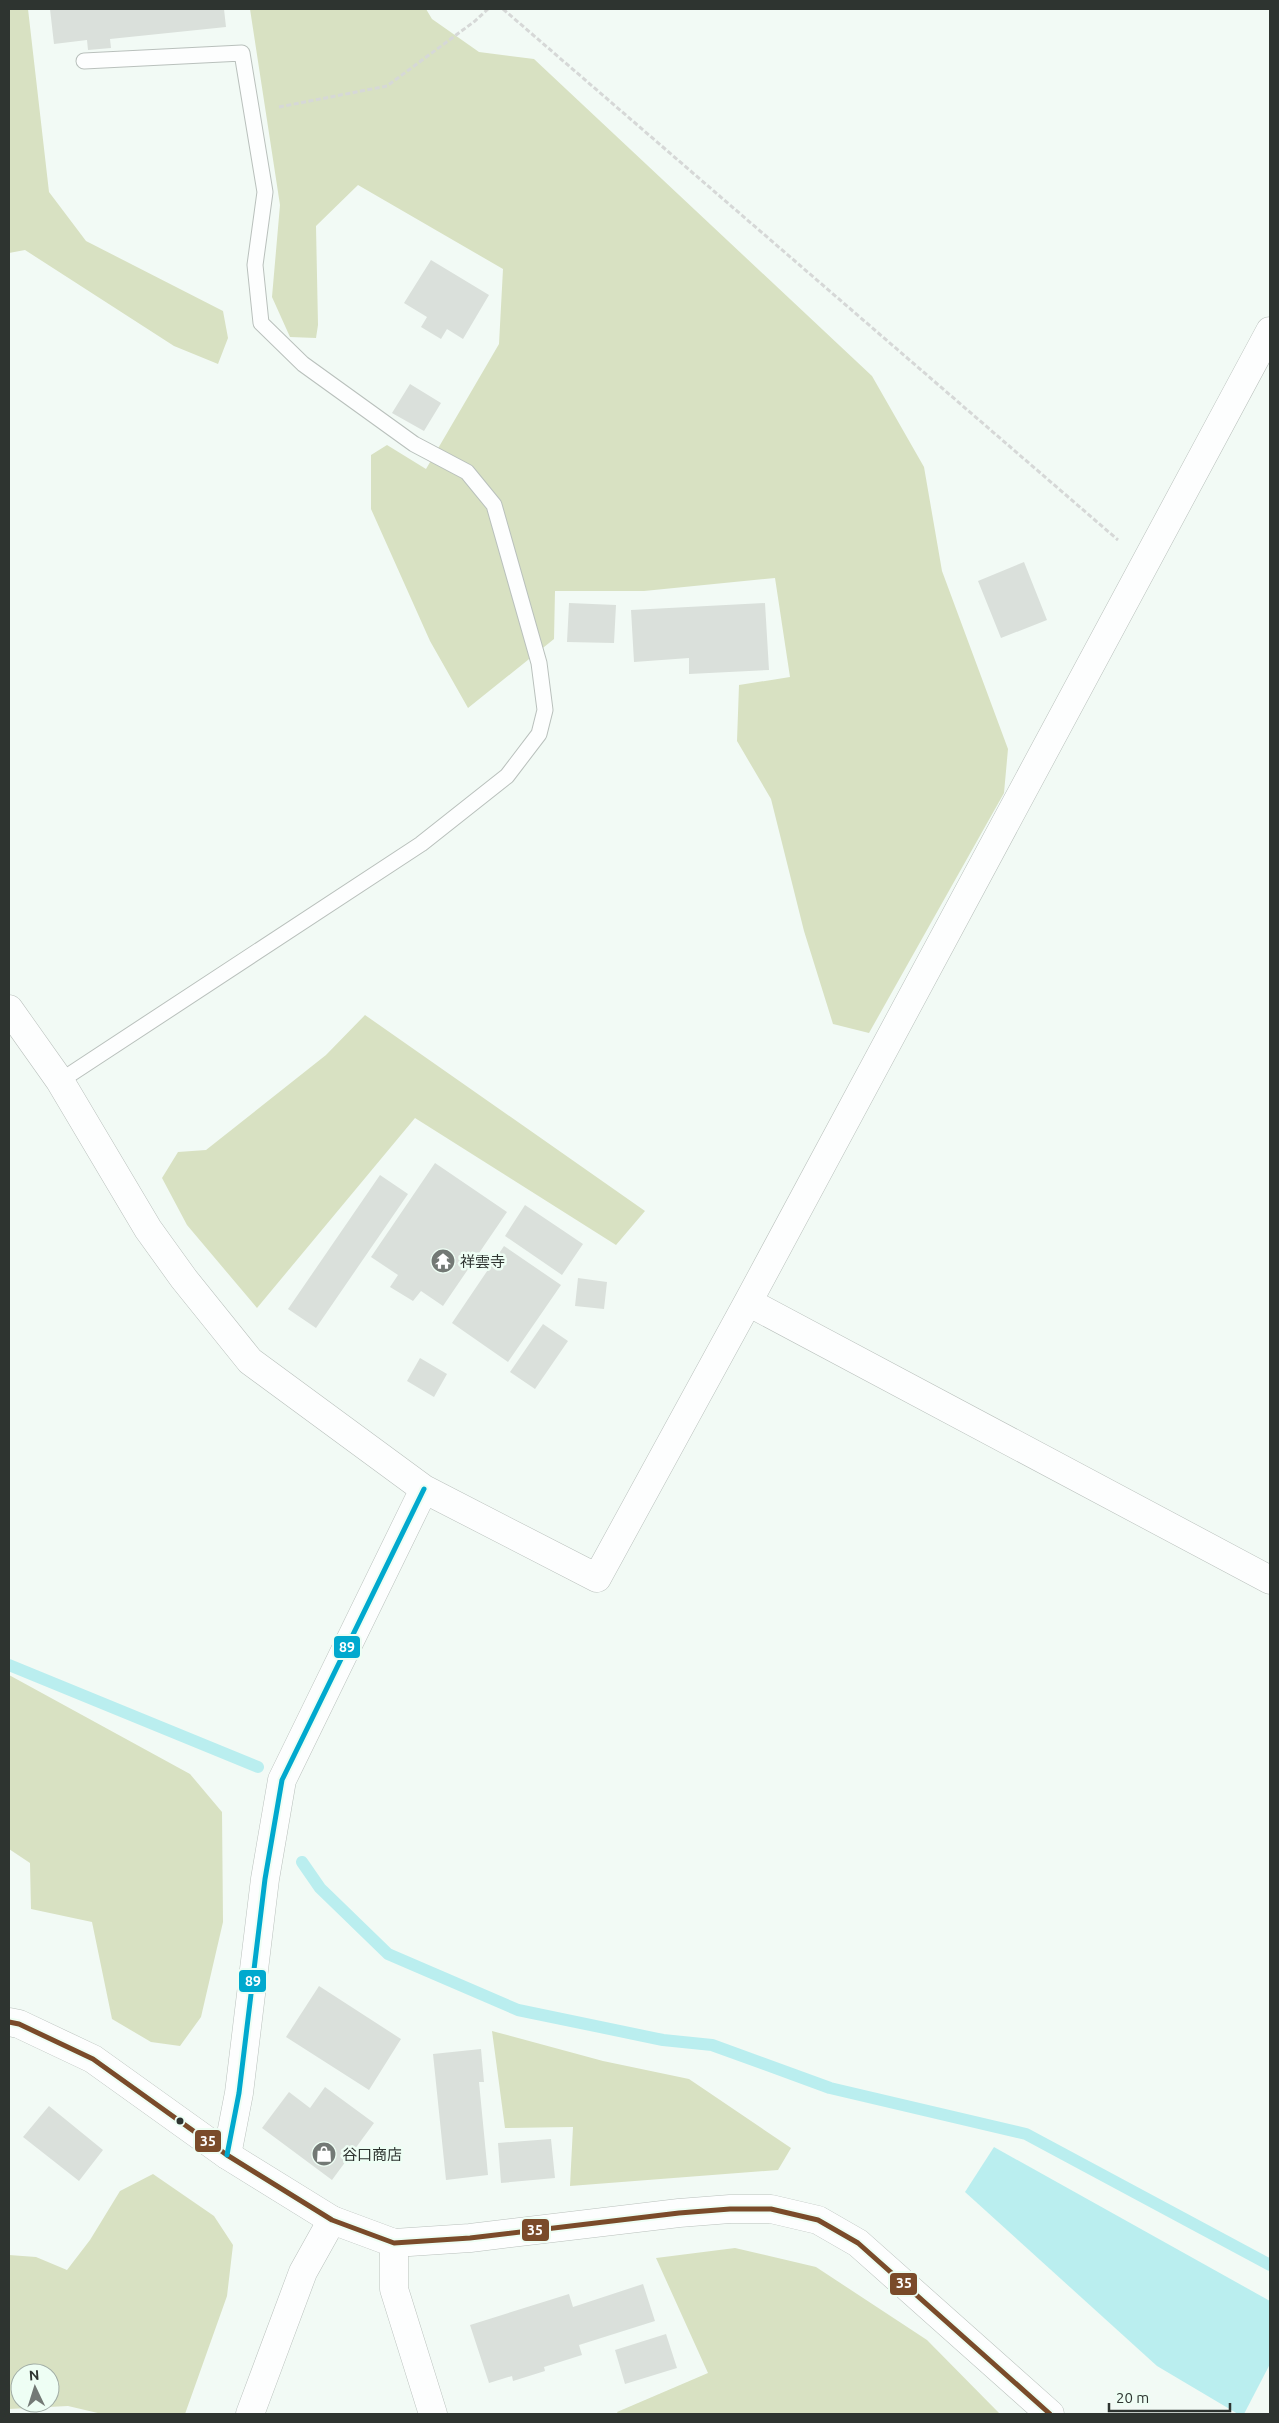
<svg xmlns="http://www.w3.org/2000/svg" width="1279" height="2423" font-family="Ubuntu,'Noto Sans JP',sans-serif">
	<rect width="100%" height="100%" fill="#f2faf5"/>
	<!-- green -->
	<path fill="#d8e1c2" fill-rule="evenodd" d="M9 9H28L49 192 86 241 223 311 228 338 218 364 174 346 25 250 9 253Z
		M250 9H426L432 19 479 52 534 59 872 376 924 467 942 571 1008 749 1004 793 869 1033 833 1024 804 931 771 799 737 741 739 685 790 677 775 578 644 591H555L554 639 468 708 430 641 371 509V455L387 445 426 469 499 344 503 269 358 185 316 226 318 325 316 338 290 337 272 297 280 205Z
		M365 1015 645 1211 616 1245 415 1118 257 1308 187 1225 162 1178 178 1152 206 1150 326 1055Z
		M9 1675 190 1774 222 1812 223 1922 201 2017 180 2046 151 2042 112 2019 92 1922 31 1909 30 1863 9 1849Z
		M492 2031 603 2061 689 2079 791 2148 778 2170 570 2186 573 2127 505 2128Z
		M153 2174 214 2216 233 2245 227 2296 185 2414H102L68 2406 9 2409V2255L36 2257 67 2270 90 2240 120 2191ZM20 2373H50V2403H20Z
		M735 2248 816 2267 927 2340 1000 2414H618L617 2412 708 2373 656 2258Z"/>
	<!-- water -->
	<path fill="#baeeef" d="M994 2147 1270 2301V2364L1244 2414H1238L1157 2366 965 2192Z"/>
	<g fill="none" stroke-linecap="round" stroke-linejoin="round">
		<!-- stream -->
		<path stroke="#baeeef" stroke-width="12" d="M9 1665 258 1767
			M302 1862 320 1888 388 1954 518 2010 663 2040 712 2045 830 2088 1026 2134 1270 2265"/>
	</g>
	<!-- building -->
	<path fill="#dae0db" d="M50 9H224L226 27 110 39 111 48 88 50 87 40 54 44Z
		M431 260 489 295 463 339 447 329 441 339 421 327 427 317 404 303Z
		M410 384 441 403 424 431 392 413Z
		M1024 562 1047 620 1001 638 978 581Z
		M569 603 616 605 614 643 567 642Z
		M765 603 769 670 689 674V658L634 662 631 610Z
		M435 1163 507 1212 443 1306 421 1291 413 1301 390 1287 398 1275 371 1257Z
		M380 1175 408 1194 316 1328 288 1309Z
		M525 1205 583 1244 562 1275 505 1236Z
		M504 1246 561 1285 508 1362 452 1323Z
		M578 1278 607 1282 604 1309 575 1306Z
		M543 1324 568 1341 535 1389 510 1372Z
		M420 1358 447 1374 434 1397 407 1381Z
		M319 1986 401 2039 369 2090 286 2037Z
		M481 2049 484 2082H479L488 2175 446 2180 433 2054Z
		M325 2087 374 2123 332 2180 262 2128 289 2092 310 2108Z
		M49 2106 103 2150 79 2181 23 2137Z
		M551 2139 555 2178 501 2183 498 2143Z
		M643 2284 655 2321 579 2345 582 2355 544 2367 545 2371 513 2381 512 2376 489 2383 470 2325 569 2294 573 2307Z
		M666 2334 677 2368 625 2384 615 2350Z"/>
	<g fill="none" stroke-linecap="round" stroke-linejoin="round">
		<defs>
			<path id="lane" d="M60 1081 421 844 507 776 539 734 545 710 539 663 494 505 467 472 414 444 303 364 261 323 255 265 265 192 242 53 84 61"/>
			<path id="street" d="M9 1009 60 1081 148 1229 184 1279 250 1361 424 1489 597 1578 748 1302 1270 331
				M748 1302 1270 1580
				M227 2155 239 2093 265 1879 282 1780 424 1489"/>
			<path id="secondary" d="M394 2243V2289L433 2414
				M250 2414 303 2272 332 2220"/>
			<path id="primary" d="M9 2022 19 2024 93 2059 227 2155 332 2220 394 2243 470 2238 679 2213 730 2209H771L818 2220 858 2243 1050 2414"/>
		</defs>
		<!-- lane casing -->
		<use href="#lane" stroke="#b9c0bc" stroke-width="17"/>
		<!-- street casing -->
		<use href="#street" stroke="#b9c0bc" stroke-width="29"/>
		<!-- secondary casing -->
		<use href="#secondary" stroke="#b9c0bc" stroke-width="29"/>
		<!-- primary casing -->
		<use href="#primary" stroke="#b9c0bc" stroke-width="29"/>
		<!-- path -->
		<path stroke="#d6d8d7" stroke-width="3" stroke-dasharray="5 2.5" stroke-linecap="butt" d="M503 9 1118 540
			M279 107 387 86 475 21 488 9"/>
		<!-- lane -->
		<use href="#lane" stroke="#fdfefe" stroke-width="15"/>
		<!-- street -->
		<use href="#street" stroke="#fdfefe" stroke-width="28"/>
		<!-- secondary -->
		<use href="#secondary" stroke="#fdfefe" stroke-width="28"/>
		<!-- primary -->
		<use href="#primary" stroke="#fdfefe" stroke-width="28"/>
		<defs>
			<path id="bus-1" d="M9 2022 19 2024 93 2059 227 2155 332 2220 394 2243 470 2238 679 2213 730 2209H771L818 2220 858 2243 1050 2414"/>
			<path id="bus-2" d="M227 2155 239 2093 265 1879 282 1780 424 1489"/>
		</defs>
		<!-- bus-1 casing -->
		<use href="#bus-1" stroke="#eefef4" stroke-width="9"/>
		<!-- bus-2 casing -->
		<use href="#bus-2" stroke="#eefef4" stroke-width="9"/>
		<!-- bus-1 -->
		<use href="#bus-1" stroke="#7a4b2a" stroke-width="5"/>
		<!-- bus-2 -->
		<use href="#bus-2" stroke="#00a9ce" stroke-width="5"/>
	</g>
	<!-- icons -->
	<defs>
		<symbol id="temple-disc" viewBox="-11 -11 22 22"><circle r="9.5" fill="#737975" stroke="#eefef4"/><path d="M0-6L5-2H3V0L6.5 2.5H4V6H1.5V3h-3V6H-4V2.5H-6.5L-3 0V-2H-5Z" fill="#fff"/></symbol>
		<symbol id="shop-disc" viewBox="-11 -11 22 22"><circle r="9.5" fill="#737975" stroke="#eefef4"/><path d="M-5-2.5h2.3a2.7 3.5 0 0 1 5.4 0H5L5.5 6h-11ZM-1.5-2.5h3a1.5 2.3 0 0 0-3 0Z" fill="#fff"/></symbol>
	</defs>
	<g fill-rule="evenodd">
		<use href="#temple-disc" x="429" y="1247" width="28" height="28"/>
		<use href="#shop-disc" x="310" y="2140" width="28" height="28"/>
	</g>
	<!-- markers -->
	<circle fill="#2e3430" stroke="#eefef4" stroke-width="2" cx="180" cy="2121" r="4.5"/>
	<g text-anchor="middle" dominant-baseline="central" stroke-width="5" stroke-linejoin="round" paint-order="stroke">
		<!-- poi labels -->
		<g font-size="15" fill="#2e3430" stroke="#eefef4" text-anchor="start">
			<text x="460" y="1261">祥雲寺</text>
			<text x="342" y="2154">谷口商店</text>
		</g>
	</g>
	<g stroke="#eefef4" stroke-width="2">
		<rect x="333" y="1635" width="28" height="24" rx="5" fill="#00a9ce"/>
		<rect x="238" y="1969" width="29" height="24" rx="5" fill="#00a9ce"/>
		<rect x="194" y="2129" width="28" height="24" rx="5" fill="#7a4b2a"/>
		<rect x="521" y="2218" width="29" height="24" rx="5" fill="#7a4b2a"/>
		<rect x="889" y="2272" width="29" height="24" rx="5" fill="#7a4b2a"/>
	</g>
	<g font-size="14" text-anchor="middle" font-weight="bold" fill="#fff">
		<text x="347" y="1652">89</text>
		<text x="253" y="1986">89</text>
		<text x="208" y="2146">35</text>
		<text x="535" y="2235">35</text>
		<text x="904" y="2288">35</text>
	</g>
	<!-- border -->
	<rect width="1279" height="2423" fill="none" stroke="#2e3430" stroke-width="20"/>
	<!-- north arrow -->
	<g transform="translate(35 2388) rotate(356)"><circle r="24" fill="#eefef4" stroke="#a1ada6"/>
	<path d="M0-4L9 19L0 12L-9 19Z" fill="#737975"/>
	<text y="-8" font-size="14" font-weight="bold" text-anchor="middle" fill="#2e3430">N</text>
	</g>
	<!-- scale -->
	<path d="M1109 2403v8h121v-8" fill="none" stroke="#2e3430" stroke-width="2.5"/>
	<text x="1116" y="2403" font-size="15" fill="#2e3430" stroke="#eefef4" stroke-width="4" paint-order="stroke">20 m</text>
</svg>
